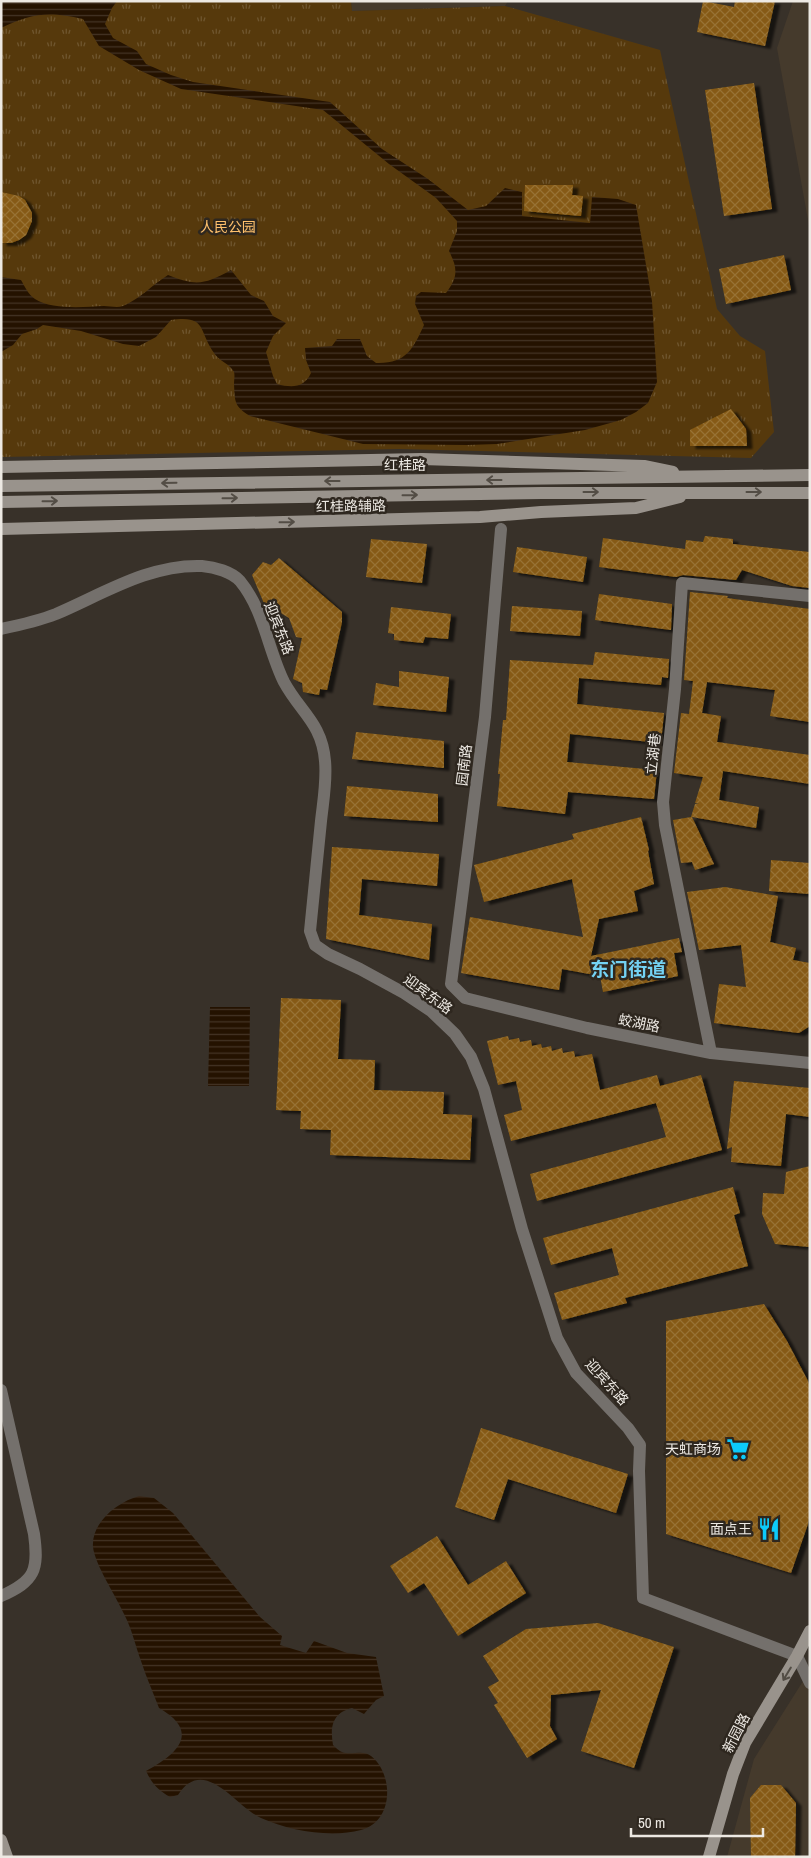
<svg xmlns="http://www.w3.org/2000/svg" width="811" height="1858" font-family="'Archivo Narrow','Noto Sans SC',sans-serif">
	<defs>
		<pattern id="park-tufts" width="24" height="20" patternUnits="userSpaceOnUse" patternTransform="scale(1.25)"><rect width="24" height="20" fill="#56390c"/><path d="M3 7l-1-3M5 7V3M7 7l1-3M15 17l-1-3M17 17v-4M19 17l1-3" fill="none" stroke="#6f562f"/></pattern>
		<pattern id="water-rules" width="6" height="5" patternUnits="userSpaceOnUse" patternTransform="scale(1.25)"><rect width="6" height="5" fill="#241200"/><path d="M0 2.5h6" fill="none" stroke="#443425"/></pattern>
		<pattern id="building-cross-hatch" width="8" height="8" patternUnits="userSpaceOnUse" patternTransform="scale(1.25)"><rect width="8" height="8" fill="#865a12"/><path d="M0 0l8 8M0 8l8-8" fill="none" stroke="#977234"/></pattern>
		<filter id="shadow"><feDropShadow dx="5.5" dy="3" stdDeviation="1" flood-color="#0009"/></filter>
	</defs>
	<rect width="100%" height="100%" fill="#383129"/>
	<!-- built -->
	<path fill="#453a2c" d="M351 1H508L505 6 352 11Z
		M793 1H810V231L777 48Z
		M810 1670V1857H727L754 1759Z"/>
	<!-- park -->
	<path fill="url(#park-tufts)" d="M1 1H351L352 11 505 6 660 50 717 309 740 336 765 351 774 432 751 458 399 449 1 457Z"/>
	<!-- water -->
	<path fill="url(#water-rules)" d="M1 1H117L112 8 105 24 113 38 137 51 146 64 171 75 193 82 330 102 382 149 428 179 468 210 486 206 505 188 522 192V216L590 223 592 197 618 199 636 205 652 301 657 382 648 403 636 412 621 420 585 430 497 444 467 445 363 444 250 416C234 406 235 402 234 384 234 381 235 375 234 372 230 364 219 361 214 353 198 330 207 315 171 320L156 337 139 346 123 344 81 331 43 325 37 329 22 334 13 345 1 352V277L21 280C25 287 28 294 35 299 52 310 84 307 104 306 110 306 117 308 123 306 140 299 152 285 168 275 196 286 204 285 231 270L251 295 264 301 273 316 286 323 273 336 266 352 273 376 277 384C292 388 304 388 311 373L306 360 305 348 332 346 337 339H360L367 356 376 363C406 364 413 349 424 325L415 304 416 296 421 292 446 293C458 277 458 269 449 251L457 231V221L436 198 389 164 323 110 181 89 139 70 99 46 83 19C49 11 32 13 1 28Z
		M210 1007H250L249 1086H208Z
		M139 1496 154 1498 173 1513 260 1617 282 1636 280 1645 306 1653 314 1641 347 1653 376 1657 384 1696 376 1700 364 1714 352 1708C332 1713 330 1727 333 1745 335 1747 339 1751 342 1752 351 1756 363 1749 371 1756 394 1774 394 1822 361 1830 331 1838 290 1831 261 1818 236 1807 204 1754 178 1795L170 1797C158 1790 152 1784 146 1771 178 1754 201 1732 159 1708 153 1692 146 1677 141 1661 135 1645 132 1629 124 1614 116 1596 95 1565 93 1547 91 1522 118 1502 139 1496Z"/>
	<!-- building -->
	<path fill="url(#building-cross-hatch)" filter="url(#shadow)" d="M703 1 734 7 735 1H775L765 46 697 32Z
		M754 83 772 209 724 216 705 90Z
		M525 185H573L572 195 583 196 581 216 524 211Z
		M1 192 19 196 25 200 32 213V221L26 235 19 240 11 243H1Z
		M784 255 791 290 726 304 719 269Z
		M731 409 746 429 747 446H690V430Z
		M705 536 733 539V544L810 552V588L792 586 742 570 736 580 683 575 676 577 599 567 603 538 685 549 686 540 703 542Z
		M371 539 427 544 422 583 366 577Z
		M517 547 587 557 583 582 513 572Z
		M279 558 342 612V622L327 690 320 689 319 695 303 692 302 683 293 679 302 638 296 637 289 618 276 610 268 613 252 575 263 562 271 565Z
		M690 592 728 596 727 598 810 609V722L770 716 775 690 707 682 702 713 721 716 717 742 810 755V784L723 771 719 800 759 807 756 828 692 817 714 864 695 870 692 862 681 863 673 820 691 817 695 804 699 803H695L703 777 674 773 681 713 689 714 693 681 684 680Z
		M599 594 672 604 671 630 595 620Z
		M512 606 582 611 580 636 510 631Z
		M391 607 451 614 448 639 425 637 423 643 394 640V634L388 633Z
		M595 652 669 659 668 678 662 677 661 685 579 678 577 704 664 713 661 743 570 734 567 762 657 770 654 799 568 792 565 814 497 806 500 774H498L503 720H506L510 660 593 665Z
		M399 671 449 677 446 712 373 705 376 683 399 687Z
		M356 732 444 741V768L352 759Z
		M347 786 438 794V822L344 816Z
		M641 817 649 850 648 851 654 884 634 891 638 911 599 919 591 956 679 938 682 952 674 953 678 976 603 992 600 976 562 969 559 990 461 973 470 917 583 937 572 879 484 902 474 865 574 839 572 834Z
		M332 847 439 854 437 886 362 879 359 915 432 924 429 960 326 939Z
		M771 860 810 863V894L769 891Z
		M725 887 778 896 770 942 796 948 793 960 810 963V1026L799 1033 714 1023 719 984 746 987 741 945 699 950 687 892Z
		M281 998 341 1000 338 1059 375 1060 374 1090 444 1092 443 1114 472 1115 470 1160 330 1155 331 1130 300 1129 301 1111 276 1110Z
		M508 1036 509 1040 519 1038 520 1042 531 1040 532 1046 541 1044 542 1048 551 1046 552 1051 562 1048 563 1053 574 1051 575 1057 592 1054 600 1090 657 1075 660 1086 701 1075 722 1150 537 1201 530 1174 666 1137 656 1103 511 1141 504 1115 522 1110 516 1081 498 1085 487 1041Z
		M734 1081 810 1088V1117L786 1114 781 1166 731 1162 732 1147 727 1149Z
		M810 1166V1247L775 1244 762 1214 763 1193 784 1194 786 1172Z
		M733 1187 740 1213 734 1215 748 1266 625 1298 627 1303 562 1320 554 1293 619 1275 612 1248 551 1265 543 1238Z
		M764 1304 787 1341 808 1381 810 1388V1510L808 1524 791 1573 666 1534V1321Z
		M481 1428 628 1474 616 1513 508 1479 494 1520 455 1507Z
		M437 1536 468 1585 506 1561 526 1593 458 1636 424 1583 408 1593 390 1566Z
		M598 1623 674 1647 634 1768 581 1751 601 1690 551 1695 550 1726 557 1739 527 1758 494 1705 498 1703 488 1687 499 1681 483 1656 526 1629Z
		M761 1785H781L796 1803 795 1857H751L750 1798Z"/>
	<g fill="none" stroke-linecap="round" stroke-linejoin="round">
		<!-- street -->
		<path stroke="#74706c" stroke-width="12" d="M501 529 485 717 451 984 465 998 587 1028 711 1053 810 1063
			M1 629C20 625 38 621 56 614 103 594 149 564 202 566 215 567 232 572 240 581 264 610 268 650 284 682 300 712 322 723 325 761 327 781 323 802 321 821 317 858 314 894 310 931L315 945 328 954 360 969 404 993 431 1011 455 1034 471 1057 484 1089 522 1229 557 1338 576 1373 628 1428 640 1445 639 1471 643 1598 797 1656 810 1683
			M711 1053 665 825 663 802 675 689 682 583 810 596
			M1 1390 34 1534C39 1570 35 1581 1 1596"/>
		<!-- secondary -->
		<path stroke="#99938c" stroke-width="12" d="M1 467 422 459 644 466 673 472
			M1 486 810 475
			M1 502 542 493H810
			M1 529 480 517 541 512 636 508 680 497
			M1 1840 7 1857
			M709 1857 733 1774 745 1743 797 1656 810 1631"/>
	</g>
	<!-- one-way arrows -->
	<defs><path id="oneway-shaft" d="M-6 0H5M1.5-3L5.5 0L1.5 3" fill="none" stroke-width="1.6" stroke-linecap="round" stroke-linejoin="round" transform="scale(1.25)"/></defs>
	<g stroke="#534d45">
		<use href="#oneway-shaft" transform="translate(494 480) rotate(180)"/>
		<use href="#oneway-shaft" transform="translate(332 481) rotate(180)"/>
		<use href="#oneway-shaft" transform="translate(169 483) rotate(179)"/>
		<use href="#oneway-shaft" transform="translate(591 492)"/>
		<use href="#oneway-shaft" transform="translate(754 492)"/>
		<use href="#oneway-shaft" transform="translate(410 495) rotate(-1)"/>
		<use href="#oneway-shaft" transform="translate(230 498) rotate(-1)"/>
		<use href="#oneway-shaft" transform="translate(50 501) rotate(-1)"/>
		<use href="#oneway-shaft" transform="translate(287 522) rotate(-1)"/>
		<use href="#oneway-shaft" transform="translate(787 1674) rotate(121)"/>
	</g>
	<!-- icons -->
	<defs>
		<symbol id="supermarket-bare" viewBox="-9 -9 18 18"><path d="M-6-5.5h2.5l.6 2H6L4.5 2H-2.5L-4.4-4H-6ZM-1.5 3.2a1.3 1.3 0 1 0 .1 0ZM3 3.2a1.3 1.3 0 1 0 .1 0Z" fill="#0dcafa" stroke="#2e271f" stroke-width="2.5" paint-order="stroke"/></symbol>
		<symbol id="restaurant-bare" viewBox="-9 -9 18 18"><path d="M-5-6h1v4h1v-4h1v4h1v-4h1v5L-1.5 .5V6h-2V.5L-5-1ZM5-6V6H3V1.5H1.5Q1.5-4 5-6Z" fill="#0dcafa" stroke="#2e271f" stroke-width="2.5" paint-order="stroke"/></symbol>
	</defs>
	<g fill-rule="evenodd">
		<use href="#supermarket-bare" x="722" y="1433" width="32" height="32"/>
		<use href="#restaurant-bare" x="753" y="1513" width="32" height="32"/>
	</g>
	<g text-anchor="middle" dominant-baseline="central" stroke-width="5" stroke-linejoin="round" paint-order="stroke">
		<!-- park labels -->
		<g font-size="14" fill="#fec06c" stroke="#2e271f">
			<text x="228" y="227">人民公园</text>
		</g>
		<!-- street labels -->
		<g font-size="14" fill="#ede9e3" stroke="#2e271f">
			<text x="405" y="465">红桂路</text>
			<text transform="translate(351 506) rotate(-1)">红桂路辅路</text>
			<text transform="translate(279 628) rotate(68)">迎宾东路</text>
			<text transform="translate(653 754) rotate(-84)">立湖巷</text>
			<text transform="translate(464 765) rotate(-83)">园南路</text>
			<text transform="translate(428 994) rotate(36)">迎宾东路</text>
			<text transform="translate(639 1023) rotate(11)">蛟湖路</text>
			<text transform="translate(607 1382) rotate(48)">迎宾东路</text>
			<text transform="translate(736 1733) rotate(-63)">新园路</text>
		</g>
		<!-- poi labels -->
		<g font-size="14" fill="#ede9e3" stroke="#2e271f" text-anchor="end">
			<text x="721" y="1449">天虹商场</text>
			<text x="752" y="1529">面点王</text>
		</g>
		<!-- district labels -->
		<g font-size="19" font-weight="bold" fill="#74d2f3" stroke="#2e271f">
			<text x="628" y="969">东门街道</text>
		</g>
	</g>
	<!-- border -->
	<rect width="811" height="1858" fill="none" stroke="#ede9e3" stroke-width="5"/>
	<!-- scale -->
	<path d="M631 1828v8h132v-8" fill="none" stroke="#ede9e3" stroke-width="2.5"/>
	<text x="638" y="1828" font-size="15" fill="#ede9e3" stroke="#2e271f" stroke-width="4" paint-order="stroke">50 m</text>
</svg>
